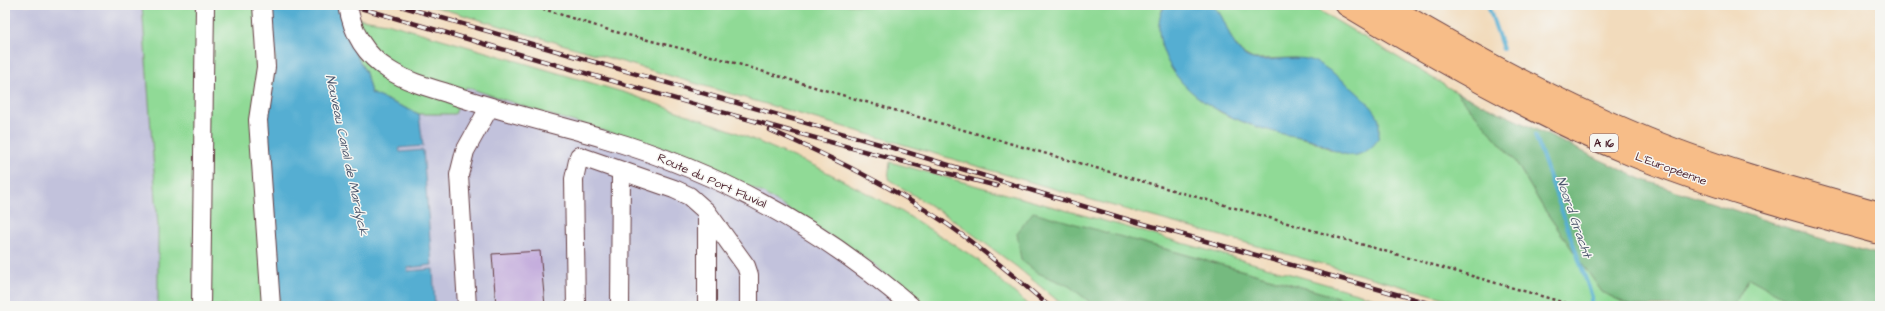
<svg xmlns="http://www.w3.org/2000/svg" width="1885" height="311" font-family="'Architects Daughter',sans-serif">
	<rect width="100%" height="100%" fill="#f6f6f2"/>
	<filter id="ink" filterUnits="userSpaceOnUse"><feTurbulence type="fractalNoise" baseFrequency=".025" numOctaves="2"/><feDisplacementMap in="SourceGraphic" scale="8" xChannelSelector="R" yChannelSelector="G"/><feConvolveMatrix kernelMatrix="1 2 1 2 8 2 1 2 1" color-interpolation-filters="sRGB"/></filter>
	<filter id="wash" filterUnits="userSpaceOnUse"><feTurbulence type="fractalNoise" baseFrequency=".012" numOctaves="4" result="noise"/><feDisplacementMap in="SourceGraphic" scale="16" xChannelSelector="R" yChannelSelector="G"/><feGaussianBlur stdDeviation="0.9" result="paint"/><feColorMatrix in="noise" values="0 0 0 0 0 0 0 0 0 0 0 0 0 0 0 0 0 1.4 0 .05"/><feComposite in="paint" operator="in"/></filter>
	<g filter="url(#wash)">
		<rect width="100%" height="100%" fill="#f2dbbc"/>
		<!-- industrial -->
		<path fill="#c2c2dc" d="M5 5H142L158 227V306H5Z
			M466 87 663 148 763 193 875 265 921 306H435L433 269 407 271 408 268 432 265 423 150 400 152 399 148 423 146 419 114H455Z"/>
		<!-- green -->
		<path fill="#90da96" stroke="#6d7c60" d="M142 5H268L276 53 274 71 277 253 280 306H158V226Z
			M429 5H1166L1162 9 1161 45 1173 70 1183 83 1220 112 1248 124 1311 140 1334 151 1296 58 1253 59 1242 53 1233 42 1219 12 1210 5H1310L1456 92 1516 162 1544 209 1602 292 1631 306H1473L1092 200Z
			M343 16 387 23 626 93 733 131 817 167 899 210 977 259 1029 306H921L875 265 763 193 663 148 547 114 466 87 455 114H419L371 93 366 73 349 42Z
			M890 162 1130 228 1402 306H1369L1137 241 1038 273 1069 285 1095 306H1064L1017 267 955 221 888 179Z
			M1749 278 1799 305V306H1733Z"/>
		<!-- forest -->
		<path fill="#74ba7f" stroke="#5f6c55" d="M1456 92 1641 179 1812 236 1880 255V306H1799L1749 278 1733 306H1631L1602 292 1544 209 1516 162Z
			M1033 212 1369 306H1095L1069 286 1038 273 1021 260 1017 233Z"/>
		<!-- water -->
		<path fill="#54aed2" stroke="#4f667e" d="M268 5H342L349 42 366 73 371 93 419 114 423 146 399 148 400 152 423 150 432 265 408 268 407 271 433 269 435 306H280L266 124 276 61Z
			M1166 5C1179 5 1196 2 1209 5 1228 9 1227 53 1253 59 1267 62 1291 56 1307 59 1323 61 1370 101 1377 115 1380 119 1379 127 1379 132 1380 143 1367 152 1357 155 1342 158 1323 143 1309 139 1299 136 1289 136 1279 133 1230 121 1171 95 1160 39 1158 28 1158 14 1166 5Z"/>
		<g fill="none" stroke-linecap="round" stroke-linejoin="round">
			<!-- stream -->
			<path stroke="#54aed2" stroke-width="4" d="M1488 5 1503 49
				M1535 135 1592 297 1589 306"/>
		</g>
		<g id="blocks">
			<!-- building -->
			<path fill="#c5aedd" d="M540 251 545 306H496L492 254Z"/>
		</g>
	</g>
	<g filter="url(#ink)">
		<use href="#blocks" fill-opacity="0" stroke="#633b41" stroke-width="1"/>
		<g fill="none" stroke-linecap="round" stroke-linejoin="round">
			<defs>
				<path id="minor" d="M262 5 266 67 258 120 271 306
					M348 5C352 32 365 55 389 70 406 81 427 87 447 93 498 111 551 123 603 138 717 171 822 229 911 306
					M201 306 205 5
					M467 306 459 175 465 151 489 108
					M576 306 574 179 579 156 674 189 689 196 707 212 746 266 749 275V306
					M620 306 621 171
					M707 306V212"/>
				<path id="highway" d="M1347 5C1439 60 1531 113 1630 154 1711 187 1796 210 1880 233
					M1386 5C1466 53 1547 97 1633 133 1712 167 1797 190 1880 213"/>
			</defs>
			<!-- minor casing -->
			<use href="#minor" stroke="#633b41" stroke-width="20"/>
			<!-- highway casing -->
			<use href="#highway" stroke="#633b41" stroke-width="24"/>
			<!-- path -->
			<path stroke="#633b41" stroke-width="2.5" stroke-dasharray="3 3" stroke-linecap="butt" d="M531 5 612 31 715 57 821 89 1576 306"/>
			<!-- minor -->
			<use href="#minor" stroke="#fff" stroke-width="18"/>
			<!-- highway -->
			<use href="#highway" stroke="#f7bd88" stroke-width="22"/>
			<defs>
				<path id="rail" d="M350 5C565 67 780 131 997 186
					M397 5 893 148 1119 217 1439 306
					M770 130C831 157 891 186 947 224 983 249 1016 278 1049 306"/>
			</defs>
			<!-- rail casing -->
			<use href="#rail" stroke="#4a1f2b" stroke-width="4.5"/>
			<!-- rail -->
			<use href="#rail" stroke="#f6f6f2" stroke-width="3" stroke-dasharray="9" stroke-linecap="butt"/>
		</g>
	</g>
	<g text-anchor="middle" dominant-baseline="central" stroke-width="3" stroke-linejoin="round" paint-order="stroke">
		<!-- shield labels -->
		<rect fill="#f6f6f2" stroke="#7e6067" stroke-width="1" x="1590" y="134" width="28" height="18" rx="3"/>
		<g font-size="11" font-weight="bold" fill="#4a1f2b">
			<text x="1604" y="143">A 16</text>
		</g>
		<!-- street labels -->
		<g font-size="12" fill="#4a1f2b" stroke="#f6f6f2">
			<text transform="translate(1671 169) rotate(20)">L'Européenne</text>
			<text transform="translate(712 181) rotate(24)">Route du Port Fluvial</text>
		</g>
		<!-- water labels -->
		<g font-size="13" font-style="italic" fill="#4e586e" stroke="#f6f6f2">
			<text transform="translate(347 155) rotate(78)">Nouveau Canal de Mardyck</text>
			<text transform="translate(1574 217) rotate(71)">Noord Gracht</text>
		</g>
	</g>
	<!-- margin -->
	<rect width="1885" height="311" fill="none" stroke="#f6f6f2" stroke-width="20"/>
</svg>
